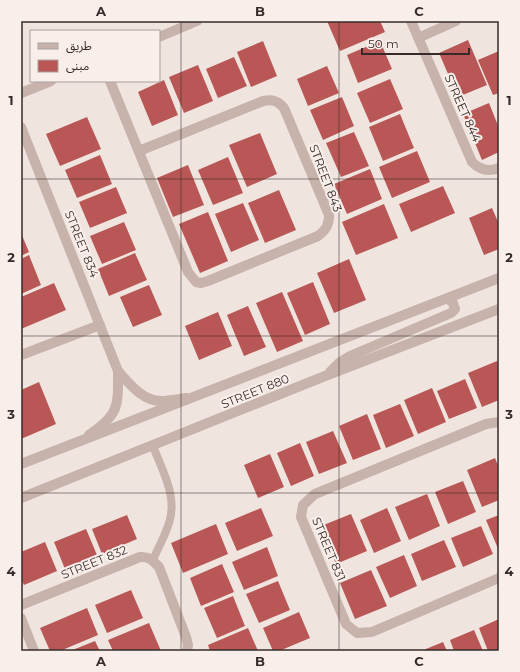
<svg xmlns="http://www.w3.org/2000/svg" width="520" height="672" font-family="Montserrat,'Noto Sans Arabic',sans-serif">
	<rect width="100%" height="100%" fill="#f0e4df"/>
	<!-- building -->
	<path fill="#b85755" d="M327 21H380L385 32 340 51Z
		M468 40 487 85 458 97 439 53Z
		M263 41 277 76 251 87 237 52Z
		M380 41 392 69 358 83 347 55Z
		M499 51V93L493 95 478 60Z
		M234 57 247 86 218 98 206 69Z
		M198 65 213 101 184 113 169 77Z
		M327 66 339 93 308 106 297 79Z
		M390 79 403 109 370 123 357 93Z
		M164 80 178 115 152 126 138 92Z
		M342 97 354 126 323 140 310 110Z
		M489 103 499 128V152L482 160 463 114Z
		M400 114 414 148 383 161 369 127Z
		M87 117 101 149 60 166 46 134Z
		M354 132 369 166 341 177 326 143Z
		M260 133 277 174 247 187 229 145Z
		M417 151 430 182 392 198 379 167Z
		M100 155 112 184 77 198 65 170Z
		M228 157 243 193 213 205 198 170Z
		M188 165 204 205 173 217 157 178Z
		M370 169 382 199 347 214 334 184Z
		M443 186 455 213 411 232 399 204Z
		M116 187 127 213 90 228 79 202Z
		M279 190 296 230 265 243 248 203Z
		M243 203 259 240 231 252 215 214Z
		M384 204 398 238 356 255 342 222Z
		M492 208 499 224V249L484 255 469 218Z
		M208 212 228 261 200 273 179 224Z
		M124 222 136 250 102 264 90 236Z
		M21 233 29 252 21 256Z
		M135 253 147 280 109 296 98 269Z
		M29 255 41 285 21 294V259Z
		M349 259 366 300 334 313 317 273Z
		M313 282 330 324 305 335 287 293Z
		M54 283 66 310 21 329V297Z
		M149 285 162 315 133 327 120 297Z
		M282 292 303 341 277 352 256 303Z
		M248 306 266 347 244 356 227 315Z
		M218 312 232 346 199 360 185 326Z
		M497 361 499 366V400L482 407 468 373Z
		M465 379 477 408 449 419 437 391Z
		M39 382 56 424 21 439V390Z
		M432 388 446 422 418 434 404 400Z
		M400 404 414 436 386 448 373 415Z
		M367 414 381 449 353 460 339 426Z
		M333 431 347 463 319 474 306 442Z
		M300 443 314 476 291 486 277 453Z
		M270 454 284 487 258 498 244 465Z
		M495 458 499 468V500L482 507 467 470Z
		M463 481 476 512 448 524 435 492Z
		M427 494 440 526 409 540 395 507Z
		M261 508 273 536 237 551 225 523Z
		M387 508 401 541 374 553 360 520Z
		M351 514 367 551 336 564 321 526Z
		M127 515 137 539 102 554 92 529Z
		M499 515V551L486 520Z
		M216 524 228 554 183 573 171 543Z
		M481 526 493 554 463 567 451 538Z
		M86 529 97 555 65 569 54 542Z
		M444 540 456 567 422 581 411 554Z
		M45 542 57 571 24 585 21 579V552Z
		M267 547 278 576 244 590 232 562Z
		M404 555 417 586 390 598 376 567Z
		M222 564 234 592 201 606 190 578Z
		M371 570 387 606 355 619 340 583Z
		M278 581 290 610 259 623 246 594Z
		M131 590 143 618 107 633 95 605Z
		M233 596 245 626 217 638 204 608Z
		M87 608 98 635 60 651H50L40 628Z
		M299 612 310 638 279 651H273L263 628Z
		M499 619V651H488L479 628Z
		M149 623 161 651H113L108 640Z
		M248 628 258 651H210L208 645Z
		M474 630 483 651H454L450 640Z
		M95 641 100 651H70Z
		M443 642 447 651H421Z"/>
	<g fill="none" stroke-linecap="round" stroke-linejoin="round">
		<!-- service -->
		<path stroke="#c7b2ac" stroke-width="8" d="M153 446C162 470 178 497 169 523 165 536 158 548 153 560"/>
		<!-- minor -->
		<path stroke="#c7b2ac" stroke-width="10" d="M411 21 472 162C480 170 489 172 499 168
			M159 37 197 21
			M418 38 456 21
			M110 81 188 272 196 282 201 283 208 281 318 236C326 230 329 225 329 215L284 108C278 101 273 99 263 101L139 151
			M21 93 51 81
			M21 127 118 371C129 383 142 401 161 401 169 401 178 399 186 398
			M21 355 100 325
			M499 422 486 424 315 494 303 505 301 517 346 624 357 633 372 632 499 578
			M89 435C120 414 118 406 118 371
			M21 605 140 557C149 556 153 561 159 567L186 637 188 645 187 651
			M21 618 34 651"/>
		<!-- tertiary -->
		<path stroke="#c7b2ac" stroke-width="10" d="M330 372 339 363 350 356 451 313 455 309 453 303 447 298
			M21 464 499 278
			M21 498 325 376 499 309"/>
	</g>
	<!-- grid -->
	<path fill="none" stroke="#362b2a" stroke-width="1" stroke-opacity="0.55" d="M181 21V651M339 21V651M21 179H499M21 336H499M21 493H499"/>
	<g text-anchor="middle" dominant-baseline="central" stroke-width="4" stroke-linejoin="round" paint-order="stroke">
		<!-- street labels -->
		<g font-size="12" fill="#362b2a" stroke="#f8efeb">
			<text transform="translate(463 108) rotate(66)">STREET 844</text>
			<text transform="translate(326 178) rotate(69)">STREET 843</text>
			<text transform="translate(82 244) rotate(68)">STREET 834</text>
			<text transform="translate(255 391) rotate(-22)">STREET 880</text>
			<text transform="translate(329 549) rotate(67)">STREET 831</text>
			<text transform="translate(94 562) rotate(-22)">STREET 832</text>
		</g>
	</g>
	<!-- border -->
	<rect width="520" height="672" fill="none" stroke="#f8efeb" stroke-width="44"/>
	<!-- legend -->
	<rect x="30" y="30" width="130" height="52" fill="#f8efeb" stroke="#aaa19e"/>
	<rect x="38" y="43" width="20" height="6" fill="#c7b2ac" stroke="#aaa19e"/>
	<text x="66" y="50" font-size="12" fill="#362b2a">طريق</text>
	<rect x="38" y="60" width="20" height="12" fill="#b85755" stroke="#aaa19e"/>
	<text x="66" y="70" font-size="12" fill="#362b2a">مبنى</text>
	<!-- scale -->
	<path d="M362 48v6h107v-6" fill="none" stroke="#362b2a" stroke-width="2"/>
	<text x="368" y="48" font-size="12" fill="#362b2a" stroke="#f8efeb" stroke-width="3" paint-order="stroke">50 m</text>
	<rect x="22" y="22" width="476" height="628" fill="none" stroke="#362b2a" stroke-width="1.5"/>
	<g font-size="13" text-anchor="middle" font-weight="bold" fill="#362b2a">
		<text x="101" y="16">A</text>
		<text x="260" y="16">B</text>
		<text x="419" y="16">C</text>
		<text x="11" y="105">1</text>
		<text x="509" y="105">1</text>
		<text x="11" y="262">2</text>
		<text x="509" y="262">2</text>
		<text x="11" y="419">3</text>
		<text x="509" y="419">3</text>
		<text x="11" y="576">4</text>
		<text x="509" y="576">4</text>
		<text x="101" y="666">A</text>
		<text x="260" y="666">B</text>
		<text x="419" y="666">C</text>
	</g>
</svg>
